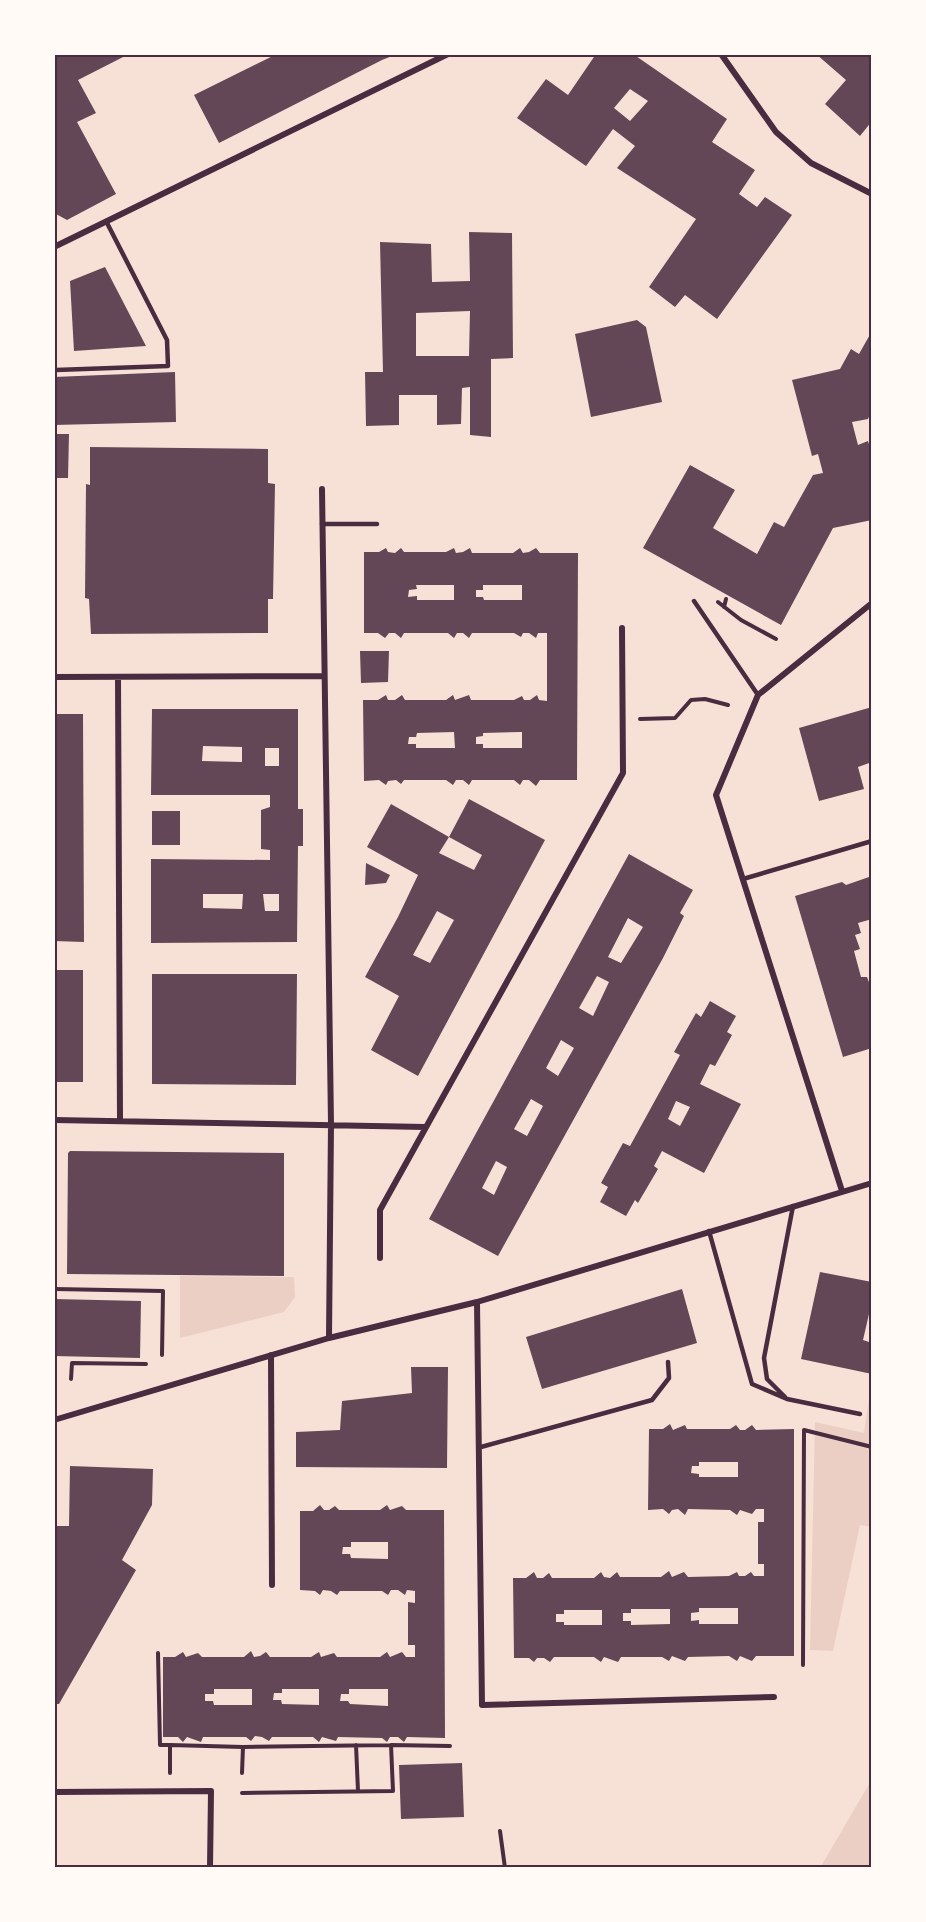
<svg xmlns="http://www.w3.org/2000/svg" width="926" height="1922" font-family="Literata,serif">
	<rect width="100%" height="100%" fill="#f7e1d7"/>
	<!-- green -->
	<path fill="#ebcfc5" d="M180 1276 294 1277 295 1297 284 1312 180 1338Z
		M872 1377V1527L860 1525 833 1651 810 1650 815 1422 864 1433Z
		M872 1779V1868H820Z"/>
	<!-- building -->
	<path fill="#644757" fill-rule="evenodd" d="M54 54H129L78 80 96 113 77 122 116 194 67 220 56 214 54 200Z
		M277 54H397L382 60 219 143 194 95Z
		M596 54H633L727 119 712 142 755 170 739 194 757 207 765 197 792 215 717 319 685 295 675 307 649 287 696 219 617 168 635 146 613 129 586 166 517 118 546 79 568 95ZM630 89 648 101 630 121 614 108Z
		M816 54H872V121L860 136 825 104 846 80Z
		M469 232 512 233 513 358 491 359V437L470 435V387L462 388 461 424 437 425V395H399V425L366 426 365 372H383L380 242 431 244 432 282 470 281ZM470 311 469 356H416V313Z
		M105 267 146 346 74 351 70 281Z
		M637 320 646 327 662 402 591 417 575 334Z
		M872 331V410L868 419 852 422 858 445 868 441 872 454V520L833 528 781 625 643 548 690 465 735 490 713 528 757 554 774 522 784 527 813 475 823 473 818 454 812 456 792 380 840 369 851 349 859 354Z
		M175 372 176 422 54 425V377Z
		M54 434H69L68 478H54Z
		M90 447 268 449V483L275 484 273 599H268V633L91 634 89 599 85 598 86 484 90 485Z
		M386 548 388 552 395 553 401 548 404 552H446L454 548 456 553 463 552 470 548 472 553H513L520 548 523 553 529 552 536 548 540 553H578L577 780H540L536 786 529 780H523L520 785 514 780H472L469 785 463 780H456L453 785 446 780H404L401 784 396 780 388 781 386 785 379 780 364 781 363 700H378L386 695 388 700H395L402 695 405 700H446L453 695 455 700 469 695 471 700H514L522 696 524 700H530L537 695 539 700 547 701V633H538L536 638 529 633H523L521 637 514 633H472L469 638 463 633H457L454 638 448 633H404L401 638 395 633H389L385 638 378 633H364V552H379ZM416 585H454V600H417V596L408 597 409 590 417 589ZM483 585H522V600H484L483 597H476V590H483ZM454 732 455 748H416V744H408L409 737H416L417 733ZM522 732V748H483V744H476V737L483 736V733Z
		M360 651H389L388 682 361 683Z
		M872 707V762L858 767 864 789 819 801 799 728Z
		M152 709H298V809H303V846H298L297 942 151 943V859L270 860V850L261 849V810L270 807V795H151ZM203 746 242 747V762L202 761ZM265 748H279V766H265ZM203 894H243L242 909 203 908ZM263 894H279V911H265Z
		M54 714H83L84 942 54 941Z
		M469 799 545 840 418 1076 371 1050 399 996 365 977 398 917 418 875 367 847 391 804 449 837ZM449 837 482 855 474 870 439 853ZM437 911 454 920 430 963 413 955Z
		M152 811H180V845H152Z
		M629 854 693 890 680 913 684 916 663 958 498 1256 429 1219ZM628 918 643 927 621 963 608 957ZM597 976 609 982 593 1016 579 1008ZM561 1040 574 1048 558 1076 546 1068ZM531 1099 543 1106 527 1136 514 1129ZM496 1161 507 1167 494 1195 482 1188Z
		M366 863 390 875 386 883 365 885Z
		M869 877 872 889V919L858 923 861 933 855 935 860 949 854 951 861 977H867L872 990V1048L843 1057 795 896 842 882 846 885Z
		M54 970H83V1082H54Z
		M152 974H297L296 1085 152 1084Z
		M710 1001 736 1016 727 1032 732 1035 715 1066 710 1064 700 1084 741 1104 704 1173 662 1151 654 1166 658 1169 638 1203 635 1200 626 1216 600 1202 608 1187 601 1183 623 1143 630 1146 680 1055 674 1052 696 1013 701 1017ZM676 1101 690 1107 680 1126 668 1119Z
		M70 1151 284 1153V1276L67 1274 68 1153Z
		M820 1272 872 1282V1315L869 1314 863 1340 872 1343V1374L801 1359Z
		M682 1289 697 1343 542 1389 526 1337Z
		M54 1299 141 1301 140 1358 54 1356Z
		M411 1367H448L447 1468 296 1467V1432L340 1430 342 1401 412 1393Z
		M670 1424 673 1430 685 1425 687 1429H730L736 1425 740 1430H745L752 1425 756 1430 794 1429V1656H756L752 1661 740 1656 737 1661 729 1656 688 1657 685 1661 672 1656 669 1661 662 1657H621L618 1662 604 1657 601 1662 594 1657H554L550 1662 544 1658H537L534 1662 529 1658H514L513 1578H526L534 1572 537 1578H543L549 1573 552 1578H594L601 1572 604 1577 610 1578 617 1572 620 1577H661L669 1571 672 1577 684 1572 688 1577 729 1576 737 1572 739 1576H745L751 1572 754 1576H764V1564H758V1522H764V1509H756L752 1514 740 1510 737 1515 730 1510 688 1509 685 1515 678 1509 672 1510 669 1514 663 1509 648 1510 649 1429H663ZM699 1462H738V1477H699V1474L691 1473 692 1466H699ZM699 1608H738V1624H699V1620L691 1621V1613L699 1612ZM631 1609H670V1624L631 1625V1621H623V1613H631ZM564 1610H602V1625H564V1622H556V1614H564Z
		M70 1466 153 1469 152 1505 122 1560 136 1570 59 1704H54V1526H69Z
		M320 1505 324 1510H329L335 1506 339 1510H380L387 1505 390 1510 402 1506 406 1510H444L445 1738 407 1737 404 1742 398 1737H390L387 1742 382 1738 338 1737 336 1741 322 1737 319 1742 313 1737H272L269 1741 262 1737 255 1736 251 1741 246 1737H203L201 1742 187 1737 183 1742 178 1737H163V1657H175L183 1652 186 1657 198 1653 202 1657H244L251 1651 254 1657 260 1656 266 1652 270 1657H311L319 1652 321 1657 334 1653 337 1657H380L387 1652 390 1657 402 1652 406 1657H415V1645H408V1602L415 1603V1591L407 1590 405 1595 398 1590H391L388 1595 382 1591H340L337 1595 331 1591 323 1590 320 1595 315 1591 300 1590V1511H313ZM351 1542H388V1559L351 1558 350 1554H342L343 1547H351ZM214 1689H252V1705H214L213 1701H205V1694H214ZM282 1689H319V1705L282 1704 281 1700H273L274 1693H282ZM349 1689H388V1706L350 1704 348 1701H340L341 1694H349Z
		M462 1763 464 1817 401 1819 399 1765Z"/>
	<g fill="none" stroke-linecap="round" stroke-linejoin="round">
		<!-- path -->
		<path stroke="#4a2c40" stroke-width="4" d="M718 602 741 620 776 639
			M724 607 726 599
			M640 719 675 718 691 700 705 699 728 705
			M54 1289 163 1291 162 1355
			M71 1379 72 1363 146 1364
			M158 1653 160 1745H170
			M803 1665 804 1430 872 1447
			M356 1745 358 1791
			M243 1747 391 1745
			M170 1773V1745L243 1747 242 1773
			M242 1793 393 1791 391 1745 450 1746
			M500 1831 505 1868"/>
		<!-- service -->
		<path stroke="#4a2c40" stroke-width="4.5" d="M56 370 168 366 167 340 106 221
			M322 524H377
			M694 601 758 695
			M743 879 872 841
			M709 1231 752 1384 787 1399 860 1414
			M785 1397 767 1379 764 1358 793 1206
			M481 1447 652 1400 669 1378 668 1362"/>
		<!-- minor -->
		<path stroke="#4a2c40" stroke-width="6" d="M721 54 776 132 811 163 872 194
			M54 247 448 54
			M322 489 331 1124 329 1338
			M54 677 323 676
			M118 677 120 1120
			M54 1120 425 1127
			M842 1191 716 795 758 695 872 603
			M380 1258V1210L623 773 622 628
			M477 1302 482 1705 774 1697
			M271 1355 272 1585
			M54 1420 329 1338 477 1302 872 1183
			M54 1792 211 1791 210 1868"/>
	</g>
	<!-- border -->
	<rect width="926" height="1922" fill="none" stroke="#fffaf5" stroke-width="111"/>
	<rect x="56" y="56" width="814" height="1810" fill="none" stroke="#4a2c40" stroke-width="2"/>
</svg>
